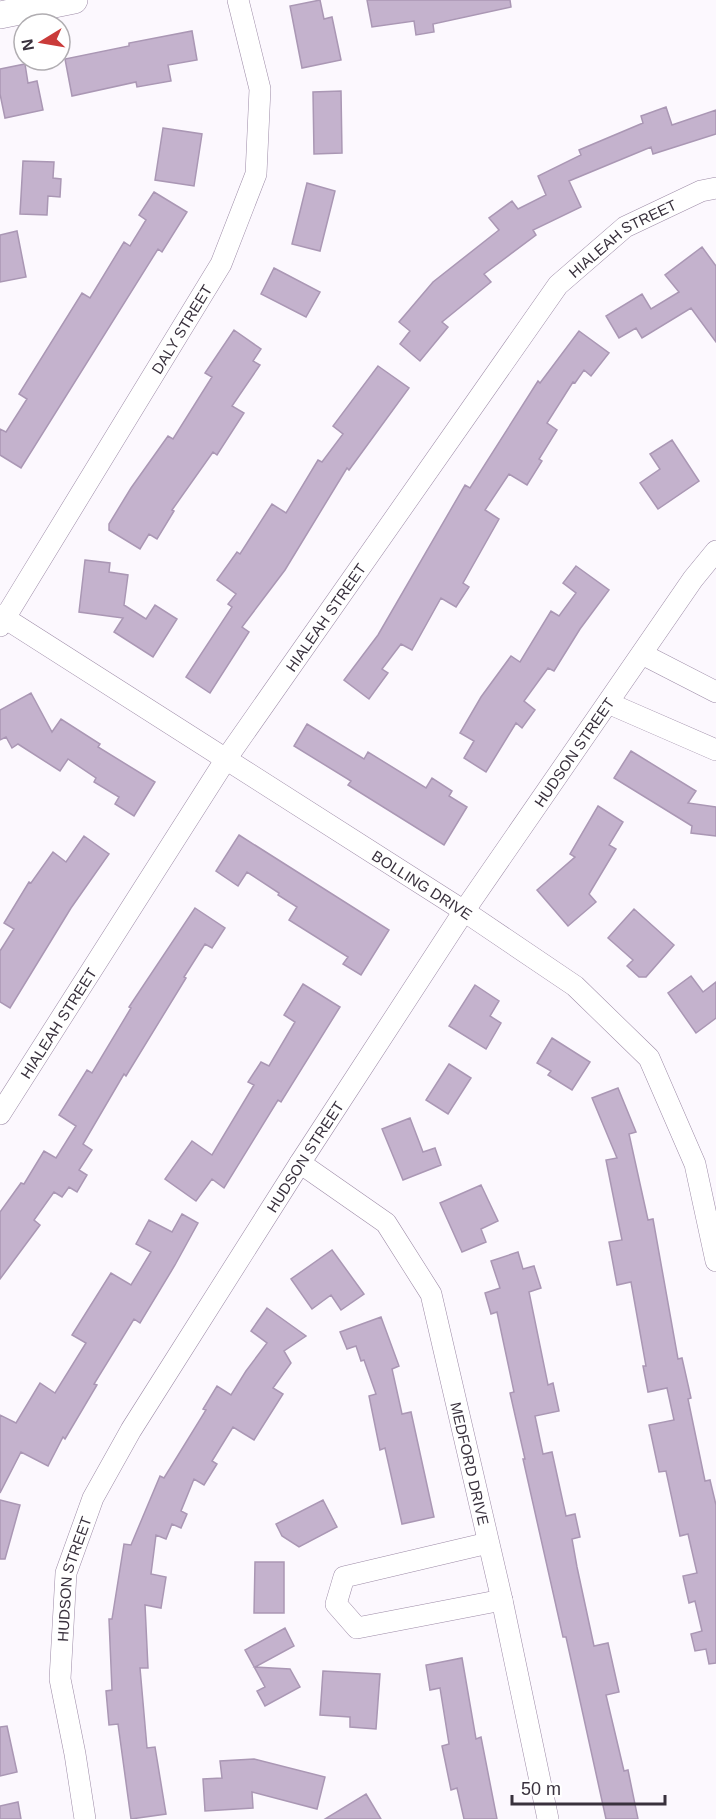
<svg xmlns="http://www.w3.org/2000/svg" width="716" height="1819" font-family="Arial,sans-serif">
	<rect width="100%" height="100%" fill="#fcf8fe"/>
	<!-- building -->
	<path fill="#c4b2cd" stroke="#aa97b4" stroke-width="1.5" d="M320 0 324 19 332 17 341 60 302 68 290 6Z
		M367 0H510L511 7 433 24 434 32 416 35 414 21 372 27Z
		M192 31 197 60 168 65 171 81 137 87 136 82 72 96 65 59 129 46V43Z
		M25 64 28 83 37 81 43 110 5 118 0 94V69Z
		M341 91 342 153 314 154 313 92Z
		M666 107 672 125 716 110V134L653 154 651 147 569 181 581 207 533 230 536 235 484 274 491 282 442 322 448 327 420 361 400 344 410 331 399 322 433 282 499 230 489 218 512 201 518 209 546 195 538 176 581 155 579 150 643 123 641 116Z
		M163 128 202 134 194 186 155 180Z
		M23 161 54 162 53 178 61 179 60 197 48 196 47 215 20 214Z
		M307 183 335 191 320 251 292 244Z
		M154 192 187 212 162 252 158 249 21 468 0 455V429L6 432 27 399 19 394 82 293 90 298 124 242 130 246 146 220 139 215Z
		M17 231 26 277 0 282V235Z
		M702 247 716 266V342L691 308 642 338 636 328 619 338 606 316 642 294 651 309 679 292 665 275Z
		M274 268 320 292 306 317 261 294Z
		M234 330 261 349 253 361 260 365 232 406 244 413 217 455 213 452 172 510 174 511 157 539 149 534 140 549 109 530V524L131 488 168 436 173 439 212 377 205 373Z
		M579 331 609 353 591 376 584 370 575 383 573 382 547 423 557 430 539 459 542 461 527 485 509 474 485 510 499 519 463 583 469 587 456 607 441 598 412 650 401 644 382 669 388 673 369 699 344 680 378 635 465 485 470 488 538 381 540 383Z
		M378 366 409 388 349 470 347 468 285 570 242 627 249 632 210 693 186 677 232 607 228 604 236 594 217 580 237 552 240 554 272 504 286 513 318 460 322 462 343 434 333 426Z
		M672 440 699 481 658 509 640 483 660 469 650 454Z
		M85 560 110 563 109 572 128 575 124 605 146 619 155 605 177 619 153 657 114 632 123 618 79 612Z
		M576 566 609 590 580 629 554 671 548 668 524 701 535 710 522 728 516 723 486 772 464 758 474 741 460 733 481 697 511 656 520 662 551 611 559 616 576 593 563 583Z
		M31 693 52 732 61 719 100 744 98 747 155 782 134 816 115 804 119 797 94 782 96 778 68 759 60 771 18 744 12 748 6 737 0 740V710Z
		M307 724 364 759 368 752 426 788 432 778 452 791 449 796 467 807 444 845 348 785 351 781 294 746Z
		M631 751 696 791 688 803 716 807V836L691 833 692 826 614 778Z
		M598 806 623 822 609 845 616 849 589 894 596 902 568 926 537 890 575 857 570 854Z
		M239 835 389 930 361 975 343 964 348 957 289 920 297 907 278 895 279 893 247 872 238 886 216 871Z
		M84 836 109 854 71 908 10 1008 0 1002V951L14 929 4 923 29 882 31 883 53 852 66 862Z
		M195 908 225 928 212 948 205 944 184 977 186 978 126 1076 124 1074 83 1144 92 1150 79 1170 87 1175 77 1192 69 1187 62 1197 54 1192 34 1220 40 1225 0 1279V1212L21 1183 24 1184 44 1151 56 1158 76 1126 59 1115 87 1070 92 1073 131 1008 129 1007Z
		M634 909 674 945 646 977H639L627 966 633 960 608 938Z
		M691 976 703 992 716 982V1018L696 1033 668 993Z
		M303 984 340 1007 281 1102 278 1100 224 1188 212 1179 196 1201 165 1179 192 1141 212 1155 254 1085 248 1082 261 1062 269 1066 295 1022 284 1015Z
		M475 985 499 1001 490 1016 501 1023 486 1049 449 1026Z
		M552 1038 590 1062 572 1090 548 1075 551 1071 537 1063Z
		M449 1064 471 1078 448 1114 426 1100Z
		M618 1088 636 1132 629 1134 648 1220 653 1219 678 1359 682 1358 691 1398 688 1399 705 1481 710 1480 716 1505V1663L709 1664 706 1649 695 1651 691 1634 702 1631 695 1601 689 1603 683 1576 697 1573 688 1534 680 1536 666 1471 659 1472 649 1425 674 1420 667 1388 648 1392 643 1366H646L631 1282 617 1285 609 1242 622 1240 606 1160 617 1158 592 1098Z
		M410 1118 423 1152 435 1148 441 1165 403 1180 382 1129Z
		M481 1185 498 1221 481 1229 486 1242 462 1252 440 1203Z
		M182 1214 198 1223 175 1265 140 1323 134 1319 94 1384 97 1385 65 1439 63 1437 48 1466 21 1452 0 1493V1415L16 1423 40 1383 55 1393 86 1343 72 1335 111 1273 131 1285 151 1252 136 1244 149 1220 172 1232Z
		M332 1250 364 1294 341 1310 331 1295 312 1309 291 1279Z
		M518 1252 523 1269 534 1266 541 1288 529 1292 548 1385 553 1383 559 1411 535 1416 543 1454 552 1452 566 1516 575 1514 580 1537 572 1539 577 1567 594 1646 608 1643 619 1692 606 1695 624 1771 628 1770 638 1819H606L566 1637H563L523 1459H525L510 1393 514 1392 497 1312 491 1314 485 1293 500 1288 491 1261Z
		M267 1308 306 1336 284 1351 291 1363 273 1388 283 1394 254 1440 233 1427 212 1461 217 1464 204 1485 194 1479 181 1511 187 1514 181 1528 172 1524 166 1539 156 1535 151 1574 166 1577 161 1608 145 1605 148 1668H140L147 1748 155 1747 166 1814 131 1819 118 1724 109 1725 106 1691 112 1690 109 1619H112L124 1544 131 1545 160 1476 164 1478 206 1410 203 1409 217 1386 231 1395 246 1371 267 1343 251 1331Z
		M381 1317 399 1366 392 1369 402 1414 411 1412 434 1517 402 1524 385 1448 380 1450 369 1396 376 1394 364 1360 361 1361 356 1346 347 1349 340 1332Z
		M0 1500 20 1505 5 1559H0Z
		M323 1500 337 1527 299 1547 282 1536 276 1524Z
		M255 1562H284V1613H254Z
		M285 1628 294 1646 255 1667 290 1669 300 1687 265 1706 257 1691 265 1687 245 1650Z
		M462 1658 476 1739 481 1737 497 1819H464L457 1788 451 1790 442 1746 449 1744 440 1688 430 1690 426 1665Z
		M323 1671 380 1674 376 1729 350 1727V1717L320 1715Z
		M7 1726 17 1772 0 1776V1727Z
		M254 1759 325 1777 317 1809 252 1792 253 1808 205 1811 203 1779 222 1778 220 1761Z
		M366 1794 381 1819H325Z
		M18 1802 21 1819H0V1806Z"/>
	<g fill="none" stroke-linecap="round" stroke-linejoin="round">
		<defs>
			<g id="minor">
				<path id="s1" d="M0 615 464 911 575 986 649 1058 695 1164 716 1261"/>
				<path id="s2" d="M0 626 221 264 256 174 260 89 238 0"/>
				<path d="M642 654 716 692"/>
				<path d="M608 703 716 750"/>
				<path id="s3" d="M0 1114 226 759 558 285 625 227 701 191 716 188"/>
				<path id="s4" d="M300 1163 386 1223 431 1294 502 1600 548 1819"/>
				<path d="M488 1543 344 1577 336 1604 357 1628 502 1600"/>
				<path id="s5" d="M85 1819 75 1754 60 1679 66 1573 93 1498 131 1430 300 1163 464 911 693 579 716 551"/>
			</g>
			<path id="tertiary" d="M0 15 74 0"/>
		</defs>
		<!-- minor casing -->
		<use href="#minor" stroke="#9d8ba7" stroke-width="22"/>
		<!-- tertiary casing -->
		<use href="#tertiary" stroke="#9d8ba7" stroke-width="28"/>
		<!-- minor -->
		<use href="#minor" stroke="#fff" stroke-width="21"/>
		<!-- tertiary -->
		<use href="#tertiary" stroke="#fff" stroke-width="27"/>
	</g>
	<g text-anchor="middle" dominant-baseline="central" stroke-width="4.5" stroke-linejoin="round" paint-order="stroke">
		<!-- street labels -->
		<g font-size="15" fill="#39313d" stroke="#fff">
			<text stroke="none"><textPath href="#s3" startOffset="1080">HIALEAH STREET</textPath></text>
			<text stroke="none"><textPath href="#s2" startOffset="348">DALY STREET</textPath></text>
			<text stroke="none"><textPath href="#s3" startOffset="594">HIALEAH STREET</textPath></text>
			<text stroke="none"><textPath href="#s5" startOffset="1216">HUDSON STREET</textPath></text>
			<text stroke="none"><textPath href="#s1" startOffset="501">BOLLING DRIVE</textPath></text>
			<text stroke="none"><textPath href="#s3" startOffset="108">HIALEAH STREET</textPath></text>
			<text stroke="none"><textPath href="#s5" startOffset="730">HUDSON STREET</textPath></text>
			<text stroke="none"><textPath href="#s4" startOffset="363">MEDFORD DRIVE</textPath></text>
			<text stroke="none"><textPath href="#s5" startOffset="244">HUDSON STREET</textPath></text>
		</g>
	</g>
	<!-- north arrow -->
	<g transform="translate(42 42) rotate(259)"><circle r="28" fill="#ffffff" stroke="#b0adb1" stroke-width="1.5"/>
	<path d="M0-4.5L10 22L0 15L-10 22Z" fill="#ca3b3a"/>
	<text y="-9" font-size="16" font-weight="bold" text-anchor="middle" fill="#39313d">N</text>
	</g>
	<!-- scale -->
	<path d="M512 1795v9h153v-9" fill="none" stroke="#39313d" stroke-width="3"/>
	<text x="521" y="1795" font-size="18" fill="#39313d" stroke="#ffffff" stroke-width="4.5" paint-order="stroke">50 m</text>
</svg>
